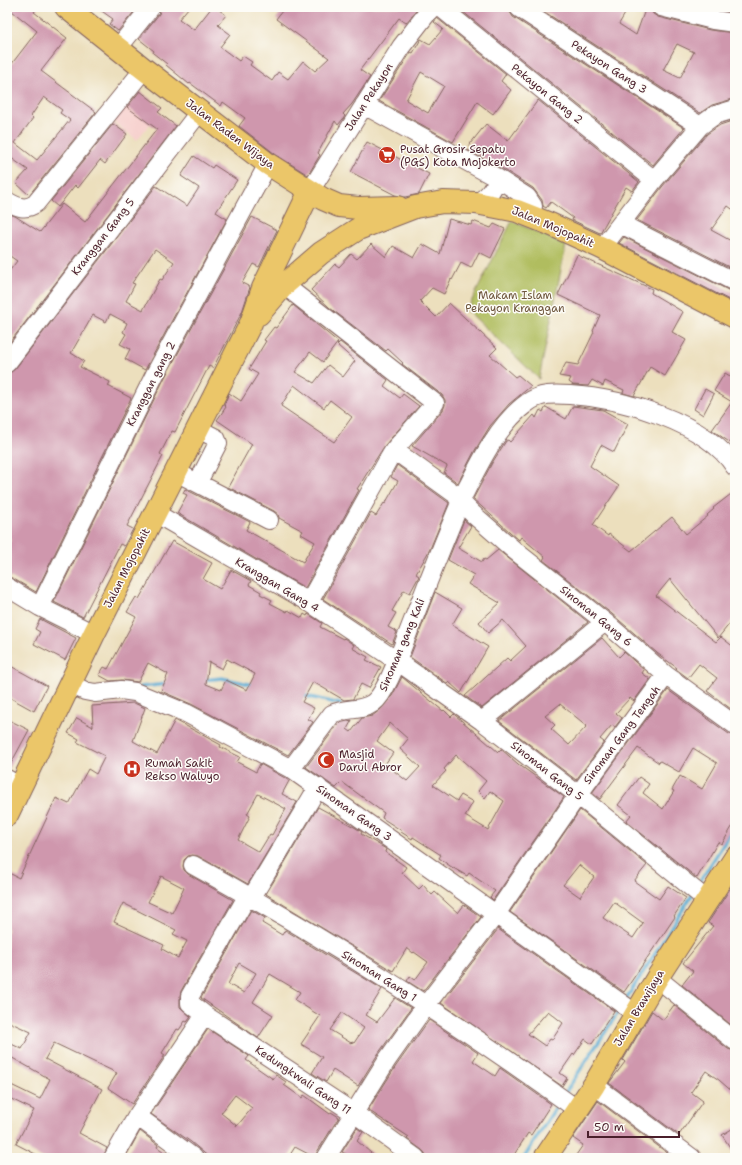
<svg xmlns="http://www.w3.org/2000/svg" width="742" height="1165" font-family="'Shantell Sans',sans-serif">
	<rect width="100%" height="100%" fill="#fdfcf7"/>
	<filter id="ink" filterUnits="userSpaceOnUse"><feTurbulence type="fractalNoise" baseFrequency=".025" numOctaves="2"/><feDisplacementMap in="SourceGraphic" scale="8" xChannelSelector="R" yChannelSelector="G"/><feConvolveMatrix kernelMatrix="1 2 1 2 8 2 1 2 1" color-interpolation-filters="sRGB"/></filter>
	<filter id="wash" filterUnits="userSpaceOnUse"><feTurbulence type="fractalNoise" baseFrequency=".012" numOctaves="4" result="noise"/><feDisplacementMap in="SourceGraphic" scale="16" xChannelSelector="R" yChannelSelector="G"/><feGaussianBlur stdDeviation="0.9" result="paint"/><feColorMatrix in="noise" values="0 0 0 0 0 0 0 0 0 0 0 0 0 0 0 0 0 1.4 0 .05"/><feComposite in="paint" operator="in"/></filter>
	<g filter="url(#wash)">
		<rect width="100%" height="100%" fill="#ecdfbd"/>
		<!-- built -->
		<path fill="#f7d0cd" d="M123 104 150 124 137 140 111 120Z"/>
		<!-- green -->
		<path fill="#b0bd5f" stroke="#7d6e45" d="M512 221 566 245 539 379 467 310Z"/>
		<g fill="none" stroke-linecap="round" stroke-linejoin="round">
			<!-- stream -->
			<path stroke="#55a7d0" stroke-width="3.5" d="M203 680 222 678 254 685
				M141 687 167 684
				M301 695 340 704
				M697 886 735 826
				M626 999 692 895
				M565 1093 621 1008
				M524 1158 559 1102"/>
		</g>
		<g id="blocks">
			<!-- building -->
			<path fill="#cf97ad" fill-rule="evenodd" d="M7 7H38L34 12 67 38 41 71 96 112 29 195 16 183 28 170 7 155V70L37 31ZM44 97 62 110 60 113 70 120 37 160 15 143 33 118 31 116Z
				M96 7H138L118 31 109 24 113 19Z
				M161 7H189L179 19 194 30 212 7H215L226 15 218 25 230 34 220 47 239 61 243 56 252 62 250 65 272 81 278 72 288 79 303 61 315 71 329 58 276 19 285 7H419L406 23 399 18 360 70 370 77 352 104 343 114 345 116 343 119 338 125 335 121 318 153 320 155 308 175 275 154 239 126 245 118 223 102 221 106 190 83 189 84 166 65 167 64 153 53 154 51 139 39 159 14Z
				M457 7H509L510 12 513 17 684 128 653 165Z
				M537 7H629L619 24 636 35 646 7H651L653 14 658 17 710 30 735 33V97L733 99 712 105 700 113ZM677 44 694 52 680 78 663 70Z
				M704 7H735V12L715 10Z
				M437 18 506 74 501 81 511 90 493 114 477 102 453 142 379 101 411 52 413 53 421 39 430 44 443 29 434 22ZM421 72 444 86 428 113 406 100Z
				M140 91 162 108 158 112 176 126 7 346V274L17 261 7 254V213L15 216 40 232 62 204 85 222 157 129 127 107Z
				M538 100 639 182 632 191 626 187 600 233 572 220 573 218 551 202 546 208 543 206 542 200 533 188 503 169 466 149 486 124 508 141Z
				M735 120V211L728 206 711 230 735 243V270L637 220 662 187 707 134 720 125Z
				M113 124 127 134 105 164 100 160 78 188 75 185 58 207 51 201Z
				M367 142 429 174 419 194 405 197 395 195 351 172Z
				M194 156 212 168 214 165 237 180 216 212 227 219 145 370 125 359 130 349 120 344 126 334 123 332 127 323 110 314 106 322 93 315 71 353 84 361 80 367 110 382 108 386 131 398 36 592 12 578 7 577V546L11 539 7 537V373L11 372 15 369 156 186 187 206 199 188 181 176ZM155 249 174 262 162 280 160 279 143 310 126 301 135 284 132 283Z
				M252 217 277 230 259 267 253 264 242 283 250 287 242 312 213 368 209 366 175 432 172 431 160 454 163 456 127 526 133 529 124 546 120 544 83 617 54 602 164 379Z
				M449 219 471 225 473 221 491 228 494 224 505 229 491 258 479 252 471 268 461 263 452 280 451 279 444 294 432 288 420 301 436 317 449 303 497 348 490 355 515 377 518 375 531 386 509 404 490 426 474 452 458 483 444 473 447 466 412 446 443 410 445 405V400L442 395 402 364 403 363 388 349 386 351 330 308 311 290 335 264 339 267 351 254 357 259 371 244 386 257 393 246 414 258 422 244 440 254Z
				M624 237 730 291 735 292V303L619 243Z
				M577 255 652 289 651 293 683 312 672 332 686 340 665 376 650 367 634 396 623 393 624 390 605 381 603 386 592 380 588 386 573 385 569 382 571 378 559 376 566 363 578 365 594 332 593 331 600 315 558 295Z
				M293 305 338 342 323 362 310 352 295 372 314 383 328 365 343 377 355 361 337 345 340 342 388 380 384 386 400 398 403 394 419 406 385 445 357 489 359 490 305 588 177 513 187 495 183 493 185 489 250 522 246 530 303 562 315 542 301 534 303 531 279 518 278 514 274 511 228 487 252 444 217 420 226 407 224 405 229 393 241 401 258 374 249 369 266 341 264 340 274 327 276 328ZM294 385 324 408 330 400 352 417 334 442 281 406Z
				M725 373 735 379V446L712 430 732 402 714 391Z
				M705 389 714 394 703 415 694 409Z
				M573 406 603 410 628 424 614 452 601 445 590 466 619 486 593 525 608 536 609 534 631 551 672 517 686 534 708 516 707 515 714 509 713 508 735 491V617L718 638 670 579 656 596 716 642 721 637 735 648V712L707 691 717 678 699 664 688 678 676 669 677 668 657 653 612 614 543 560 545 557 521 537 519 540 473 499 492 463 506 441 508 440 510 442 534 415 536 418 540 410 543 412 546 407 566 419Z
				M397 465 449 503 430 549 416 574 419 576 417 580 410 593 404 590 392 611 396 613 388 627 397 632 392 644 323 599 371 513 376 516 384 503 385 504 398 481 391 477Z
				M464 520 471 526 458 548 482 562 484 559 486 560 498 550 588 622 482 708 465 696 507 658 510 661 526 646 503 620 488 633 479 622 500 603 468 584 474 575 448 560Z
				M172 541 212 563 203 579 220 589 231 570 251 581 249 585 261 592 260 594 272 600 270 603 287 612 288 610 302 618 304 614 307 616 308 614 322 623 320 627 343 639 344 638 354 645 352 648 368 657 366 660 381 667 369 688 361 684 353 699 344 700 313 682 302 702 314 708 308 719 313 722 288 755 191 704 161 691 168 674 148 663 138 682 122 680 110 681 99 675 104 667 108 669 136 617 127 612 136 597 139 599ZM227 659 255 674 247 690 226 680 221 690 206 684 209 662 222 669Z
				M435 592 462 608 452 625 488 647 461 693 449 682 448 684 410 657Z
				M40 619 76 638 65 660 34 644 40 632 35 629Z
				M602 638 619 657 624 652 644 670 642 673 650 679 634 701 630 698 616 713 622 718 615 727 612 725 600 739 604 742 576 780 499 721ZM560 704 587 726 569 745 551 729 555 725 545 716Z
				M7 664 47 686 34 711 7 696Z
				M402 677 443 711 444 710 451 717 454 714 455 715 498 752 501 749 518 764 564 797 493 900 490 897 495 891 469 873 467 876 450 866 439 858 441 855 413 837 412 839 401 832 402 831 382 818 384 813 342 782 336 788 306 767 339 723 352 720 347 729 351 732 362 718 372 716 380 710 392 696ZM390 723 408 739 400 749 420 767 407 781 385 764 393 753 377 741ZM456 755 486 781 478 791 485 798 490 791 504 801 488 830 465 816 473 802 461 795 457 801 433 785 446 771 444 769Z
				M668 690 729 734 735 735V822L722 844 718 842 697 878 626 821 631 815 618 805 639 777 649 784 643 793 663 809 674 791 672 790 680 776 702 789 717 763 693 748 679 772 660 761 659 763 638 748 600 799 592 793Z
				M134 703 145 708 133 741 157 754 175 720 221 745 220 747 240 757 237 762 256 772 260 764 285 778 289 781 282 794 297 802 248 884 198 856 192 855 188 856 184 860 183 866 184 870 188 874 233 900 181 991 180 996V1007L191 1017 187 1022 185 1021 179 1030 177 1029 162 1053 165 1055 132 1104 108 1088 117 1073 54 1043 45 1059 102 1089 79 1133 107 1148 103 1158H43L16 1144 34 1110 7 1097V1083L40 1099 50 1079 7 1055V1042L22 1049 31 1032 7 1021V872L19 878 56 798 69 804 88 769 96 774 105 756 77 742 79 739 68 733 77 718 93 727 92 706ZM258 794 286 809 272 835 270 834 259 852 238 840 250 816 247 814ZM161 876 184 888 172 913 148 902ZM123 903 176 930 173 934 187 941 178 958 162 949 164 945 114 922Z
				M7 719 29 730 8 769H7Z
				M318 807 356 828 362 832 361 834 386 849 385 852 406 867 402 873 419 889 423 885 432 895 435 892 458 913 464 905 481 917 423 991 407 981 410 976 415 980 428 962 414 952 413 953 407 948 393 971 266 894Z
				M580 810 647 865 634 881 659 899 668 886 686 898 674 916 675 917 624 992 510 912ZM579 865 594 877 580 897 563 885ZM614 902 643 923 633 938 603 918Z
				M735 881V1028L682 985 693 971 683 963 713 926 708 923Z
				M251 910 265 918 262 923 282 935 285 930 382 989 366 1015 377 1022 395 998 411 1008 378 1054 358 1086 333 1070 326 1082 312 1073 322 1057 301 1044 320 1016 295 1000 300 992 270 974 253 1002 273 1015 258 1038 201 998ZM239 963 256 973 244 993 228 984ZM342 1013 364 1028 354 1043 352 1042 351 1043 330 1030Z
				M498 929 614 1011 592 1044 585 1039 574 1055 573 1054 560 1073 567 1078 562 1086 441 1003ZM548 1011 563 1023 552 1040 550 1039 545 1046 528 1034Z
				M674 1005 728 1049 735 1051V1094L719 1080 706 1071 691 1092 703 1101 679 1135 609 1083 625 1062 623 1060 652 1011 663 1020Z
				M429 1020 478 1053 473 1061 495 1076 500 1068 551 1104 531 1135 528 1133 512 1158H426L425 1153 422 1150 407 1139 409 1137 368 1110 396 1066Z
				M208 1029 249 1056 246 1060 273 1079 276 1075 286 1082 284 1085 302 1098 304 1095 330 1114 331 1112 339 1117 317 1152 316 1158 295 1147 288 1158H210L191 1142 151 1114ZM235 1095 252 1108 237 1126 221 1113Z
				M598 1101 674 1158H574L583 1145 573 1138Z
				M735 1127V1155L722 1135Z
				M357 1128 363 1132 357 1141 377 1158H353L342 1152Z
				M140 1131 158 1145 157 1147 173 1158H125Z"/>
		</g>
	</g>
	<g filter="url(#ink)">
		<use href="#blocks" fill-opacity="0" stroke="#83625e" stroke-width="1"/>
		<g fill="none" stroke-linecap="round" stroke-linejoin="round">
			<defs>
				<path id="minor" d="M440 7 654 180
					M661 7 713 20 735 23
					M519 8 700 126
					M118 48 151 7
					M364 105 497 178 527 197 533 206 531 217
					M310 191 401 47 432 7
					M7 201C17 207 26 211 36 203L144 69
					M476 203C488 197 493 190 497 178
					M621 224 735 282
					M602 248 654 180 700 126 715 115 735 109
					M284 285 435 403 394 450 388 460 309 602
					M7 363 200 111
					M198 429 216 438 218 443 198 482
					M394 450 455 494 461 502 474 515 514 550 605 622 666 675 735 725
					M176 472 269 520
					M155 513 309 602 397 661 482 721 578 795 708 901
					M7 587 40 607 94 634
					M40 607 155 374 268 164
					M71 684 85 691 95 693 121 690 135 692 186 713 291 769 635 1013
					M482 721 605 622
					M291 769 332 714C345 707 361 712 373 703 387 693 401 650 408 633 426 587 444 540 464 494 479 464 499 423 527 403 540 393 555 394 570 395 621 398 706 422 735 467
					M7 779 21 787
					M193 865C326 938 455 1021 578 1110
					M248 895 190 996V1003L205 1015 354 1113 416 1158
					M252 897 318 787
					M657 978 735 1041
					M594 1085 692 1158
					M137 1116 194 1158
					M113 1158 137 1116 205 1015
					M326 1158 387 1060 426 1005 496 914 578 795 666 675"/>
				<path id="major" d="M66 7 144 69 268 164 323 199 339 206 358 208 398 207
					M259 314 284 285 321 253 358 229 415 207 443 202 476 203 517 211 550 224 602 248 735 317
					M7 815 94 634 251 323 263 288 310 191
					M545 1158 594 1085 657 978 735 858"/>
			</defs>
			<!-- minor casing -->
			<use href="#minor" stroke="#83625e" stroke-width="20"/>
			<!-- major casing -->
			<use href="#major" stroke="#83625e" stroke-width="24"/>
			<!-- minor -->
			<use href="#minor" stroke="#fff" stroke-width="18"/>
			<!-- major -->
			<use href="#major" stroke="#ebc669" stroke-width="22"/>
		</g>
	</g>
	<!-- icons -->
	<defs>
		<symbol id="supermarket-disc" viewBox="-11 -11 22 22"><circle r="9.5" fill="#c8321e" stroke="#fdfcf7"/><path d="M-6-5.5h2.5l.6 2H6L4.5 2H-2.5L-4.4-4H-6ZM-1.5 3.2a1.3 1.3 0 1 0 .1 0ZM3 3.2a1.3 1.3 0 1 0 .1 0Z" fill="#fff"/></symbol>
		<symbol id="mosque-disc" viewBox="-11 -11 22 22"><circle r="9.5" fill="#c8321e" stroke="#fdfcf7"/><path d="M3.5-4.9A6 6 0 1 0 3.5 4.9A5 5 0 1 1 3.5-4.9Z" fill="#fff"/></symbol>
		<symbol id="hospital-disc" viewBox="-11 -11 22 22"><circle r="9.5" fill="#c8321e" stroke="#fdfcf7"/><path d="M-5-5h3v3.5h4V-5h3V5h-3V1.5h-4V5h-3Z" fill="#fff"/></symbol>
	</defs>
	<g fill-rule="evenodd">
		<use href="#supermarket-disc" x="377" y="145" width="20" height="20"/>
		<use href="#mosque-disc" x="316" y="750" width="20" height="20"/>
		<use href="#hospital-disc" x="122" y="759" width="20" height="20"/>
	</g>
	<g text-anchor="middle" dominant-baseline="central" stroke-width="3" stroke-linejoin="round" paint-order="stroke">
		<!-- street labels -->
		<g font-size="11" fill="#4a1f2b" stroke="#fdfcf7">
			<text transform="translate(609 67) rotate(33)">Pekayon Gang 3</text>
			<text transform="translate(547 94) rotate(39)">Pekayon Gang 2</text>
			<text transform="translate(369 97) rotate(-57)">Jalan Pekayon</text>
			<text transform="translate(230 134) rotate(37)">Jalan Raden Wijaya</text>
			<text transform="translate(553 227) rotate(23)">Jalan Mojopahit</text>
			<text transform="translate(103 237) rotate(-52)">Kranggan Gang 5</text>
			<text transform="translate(151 384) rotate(-63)">Kranggan gang 2</text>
			<text transform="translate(127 568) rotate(-63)">Jalan Mojopahit</text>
			<text transform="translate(277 585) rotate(31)">Kranggan Gang 4</text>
			<text transform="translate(596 616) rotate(39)">Sinoman Gang 6</text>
			<text transform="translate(402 645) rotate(-67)">Sinoman gang Kali</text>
			<text transform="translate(622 735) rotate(-53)">Sinoman Gang Tengah</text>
			<text transform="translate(547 771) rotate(38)">Sinoman Gang 5</text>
			<text transform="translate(354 813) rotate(35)">Sinoman Gang 3</text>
			<text transform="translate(379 976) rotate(32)">Sinoman Gang 1</text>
			<text transform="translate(639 1008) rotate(-59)">Jalan Brawijaya</text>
			<text transform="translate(303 1080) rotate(34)">Kedungkwali Gang 11</text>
		</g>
		<!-- poi labels -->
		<g font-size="11" fill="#4a1f2b" stroke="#fdfcf7" text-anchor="start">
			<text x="400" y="149">Pusat Grosir Sepatu<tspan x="400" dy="13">(PGS) Kota Mojokerto</tspan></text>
			<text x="339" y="754">Masjid<tspan x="339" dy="13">Darul Abror</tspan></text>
			<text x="145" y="763">Rumah Sakit<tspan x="145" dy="13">Rekso Waluyo</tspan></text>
		</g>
		<!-- park labels -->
		<g font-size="11" fill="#6e563d" stroke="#fdfcf7">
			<text x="515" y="295">Makam Islam<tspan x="515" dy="13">Pekayon Kranggan</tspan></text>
		</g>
	</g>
	<!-- margin -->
	<rect width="742" height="1165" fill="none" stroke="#fdfcf7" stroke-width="24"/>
	<!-- scale -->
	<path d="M588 1131v6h91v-6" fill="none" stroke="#4a1f2b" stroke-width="2"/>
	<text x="594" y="1131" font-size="12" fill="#4a1f2b" stroke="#fdfcf7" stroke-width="3" paint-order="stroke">50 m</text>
</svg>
